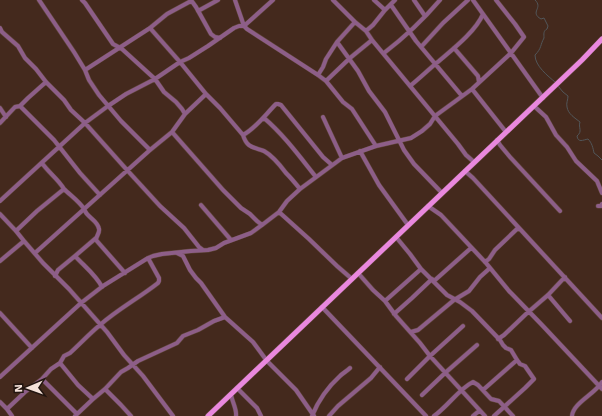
<svg xmlns="http://www.w3.org/2000/svg" width="602" height="416" font-family="'Work Sans',sans-serif">
	<rect width="100%" height="100%" fill="#44291d"/>
	<g fill="none" stroke-linecap="round" stroke-linejoin="round">
		<!-- stream -->
		<path stroke="#525659" stroke-width="1" d="M535 0C544 8 529 12 541 19L544 18 548 26 547 29C543 31 544 34 544 38 540 45 542 48 535 55 535 66 548 76 555 82
			M558 86 563 92 568 96C568 100 566 103 567 107 568 114 575 118 580 122 578 128 583 131 577 136 578 143 583 140 588 139 592 143 593 148 594 153L598 156 602 160"/>
		<defs>
			<path id="minor" d="M39 0 74 52 85 70 89 80 99 95 121 121 150 150
				M82 0 85 3 113 44 122 49 155 79 164 92 176 102 182 109 185 114
				M191 0 196 7 211 34 215 37 220 38
				M235 0 244 26 247 29 318 75 326 81 343 102 352 109 376 146
				M333 0 355 22 366 31 372 40 458 144 466 155 474 162
				M374 0 385 10
				M414 0 425 16
				M473 0 543 98
				M391 5 416 41 462 96
				M198 11 218 0
				M0 28 2 32 18 46 25 58 36 69 46 82 64 100 71 110 85 123 127 170 160 206 184 228 199 247 203 250
				M150 28 180 62 206 94 220 108 243 135C247 148 253 147 264 151 273 156 280 165 286 173 291 178 296 184 300 189
				M366 31 373 25 385 10 395 0
				M337 42 358 71 369 91 385 112 404 150 414 164 442 193
				M421 47 443 23 468 0
				M454 48 478 76 479 82
				M384 53C405 37 423 20 440 0
				M85 70 150 28 167 14 191 1
				M318 75 323 67 326 59 337 42 355 22
				M326 81 350 58 372 40
				M410 86C420 78 429 69 439 61 453 49 476 31 483 14
				M472 89 506 132
				M20 106 54 140 80 173 100 195
				M534 106 546 117 556 135 567 147 576 161 597 181 602 193
				M0 108 6 117
				M323 117 342 158
				M264 118C284 135 300 157 316 177
				M0 123 15 107 20 106 28 98 46 82
				M172 132 223 190 241 208 250 214 257 221 262 225
				M243 135C256 128 265 115 276 104H278L281 105 323 157 332 165
				M497 140 500 145 510 157 560 211
				M360 151 379 185 408 225
				M42 163C48 172 58 179 64 189
				M465 171 473 178 602 318
				M0 201 85 123 108 106 126 94 155 79 180 62 189 58 208 46 234 28 239 26H244L273 0
				M201 205 231 240
				M428 206 441 215 486 263 509 291 542 325 602 389
				M598 206H601L602 204
				M279 212 309 239 337 266 352 279
				M0 214 16 231 24 241 43 263 69 289 107 332 124 355 143 376 173 416
				M16 231 37 211 64 189C70 195 80 202 84 209 85 211 86 213 87 214 91 219 98 222 99 229 100 233 96 236 96 240L125 273
				M396 237 410 254 421 269 447 295 460 302 472 311 500 340 503 345 506 348 511 350 517 360 520 364 525 366 534 379 525 388 494 416
				M35 253 150 150 172 132 185 114 206 94
				M177 253 183 256 190 270 196 278 201 283 225 317 253 342 267 361 296 390 314 416
				M75 256C84 266 96 275 102 287
				M0 261 24 241
				M485 262 489 259 495 250 518 228
				M358 273 373 290 385 301 396 316 420 343 430 356 485 416
				M55 276 58 270 75 256 96 238
				M434 281 471 248
				M548 295 570 321
				M385 301 421 269
				M322 307 426 416
				M0 313 32 348
				M394 314 412 298 432 279
				M411 332 418 330 454 300 469 291 480 277 490 268
				M498 339 504 335 526 314 548 295 565 277
				M60 363 78 385 93 399
				M0 377 81 303 103 286 148 258 153 256 162 254 191 251 208 250 216 248 224 243 251 233 262 225 279 212 287 201 300 189 342 158 376 146 411 138 422 131 430 124 435 116 472 89 511 53 524 37 515 24 496 0
				M42 379 77 414
				M407 379 430 356 463 326
				M237 388 257 408 261 416
				M105 389 121 405 131 416
				M483 390 517 360
				M231 394C232 402 237 409 236 416
				M422 395 445 373 477 345
				M0 402 7 409 12 416
				M7 409 25 392 42 379 51 369 60 363 64 356 70 353C80 344 89 334 100 325 118 309 139 298 158 283L159 281V278L148 258
				M75 416 93 399 105 389 121 372 128 368 138 361 177 343 183 336 198 330 214 321 225 317
				M312 416C318 401 329 386 340 376 343 373 347 371 350 368
				M329 416 338 406 371 378 380 367
				M434 416C447 407 460 388 473 382L478 385 491 399 499 401 513 416
				M473 416 479 411
				M572 416C573 403 595 394 602 382"/>
			<path id="major" d="M208 416 582 60 602 39"/>
		</defs>
		<!-- minor casing -->
		<use href="#minor" stroke="#60473b" stroke-width="5"/>
		<!-- major casing -->
		<use href="#major" stroke="#60473b" stroke-width="6"/>
		<!-- minor -->
		<use href="#minor" stroke="#8d5e88" stroke-width="4"/>
		<!-- major -->
		<use href="#major" stroke="#e988de" stroke-width="5"/>
	</g>
	<!-- north arrow -->
	<g transform="translate(28 388) rotate(268)" stroke="#221510" stroke-width="3" paint-order="stroke">
	<path d="M0-3L7 15L0 10L-7 15Z" fill="#f5e2da"/>
	<text y="-6" font-size="11" font-weight="bold" text-anchor="middle" fill="#f5e2da">N</text>
	</g>
</svg>
